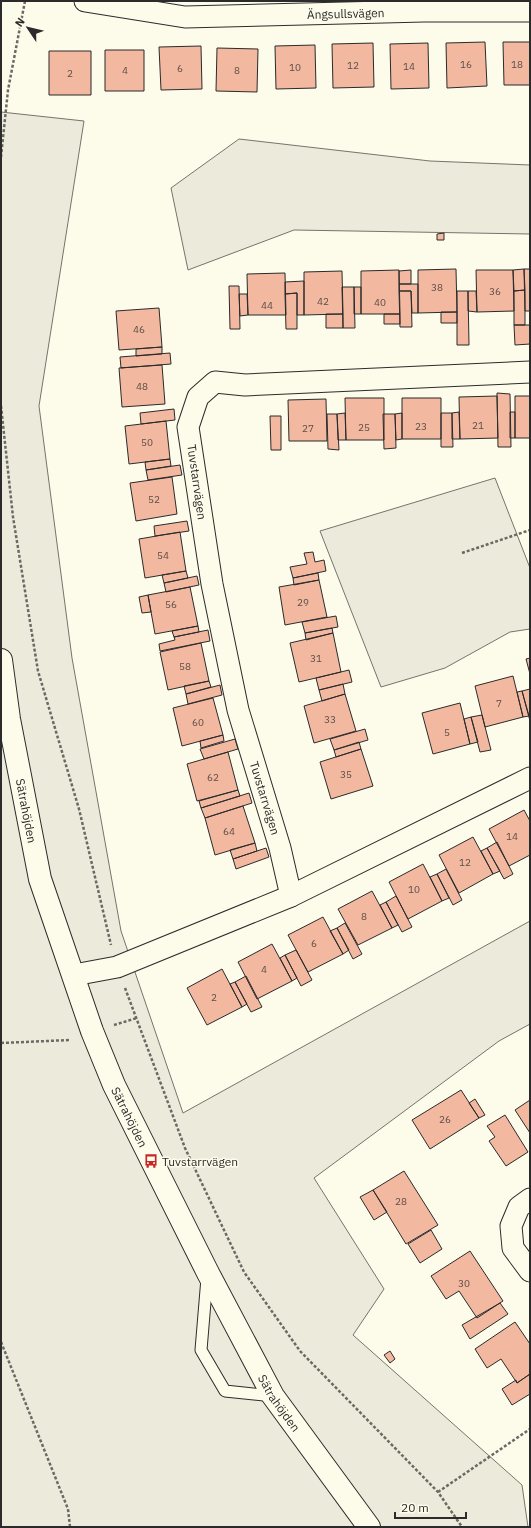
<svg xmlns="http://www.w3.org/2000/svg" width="531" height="1528" font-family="'IBM Plex Sans',sans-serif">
	<rect width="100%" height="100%" fill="#fdfbea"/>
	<!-- green -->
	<path fill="#ecebdb" stroke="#74746e" d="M1 112 84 121 39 406 72 658 121 931 183 1113 530 921V1024L499 1041 314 1178 384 1289 353 1335 522 1485 528 1527H1Z
		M239 139 430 161 530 165V234L294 230 188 270 171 188Z
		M495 478 530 568V629L510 632 445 668 381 687 320 531Z"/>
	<!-- building -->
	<path fill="#f2b8a0" stroke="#2b2b2b" d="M485 42 487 86 447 88 446 43Z
		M503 42H530V85H504Z
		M373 43 374 87 333 88 332 44Z
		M428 43 429 88 391 89 390 44Z
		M315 45 316 88 276 89 275 46Z
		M201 46 202 89 161 90 159 47Z
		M217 48 258 49 257 92 216 91Z
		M105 50H144V91H105Z
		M49 51H91V95H49Z
		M444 233V240H437V234Z
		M456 269 457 312 418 313V270Z
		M524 269H530V311H525Z
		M524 269 525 290 514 291 513 270Z
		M399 270 400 314H361V271Z
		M411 270V284H399V271Z
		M476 270H513L514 311 477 312Z
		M342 271 343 314 304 315V272Z
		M285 273 286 315H248L247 274Z
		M304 281V315H297V293L285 294V282Z
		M399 284H418V313H412L411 291H399Z
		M229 286H239L240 329H230Z
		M342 287H354L355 328H343Z
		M354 287H361V314H354Z
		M525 290V325H514V291Z
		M399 291H411L412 327H400Z
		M457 291H468L469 345H457Z
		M468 291H476L477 312 468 311Z
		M297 293V329H286L285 294Z
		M239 294H247L248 315 240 316Z
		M159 308 162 347 119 350 116 311Z
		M441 312H457V323H441Z
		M326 314H343V328H326Z
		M384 314H400V324H384Z
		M514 325H530V344L515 345Z
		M162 347V354L136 356V349Z
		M170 353 171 364 121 368 120 357Z
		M162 365 165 404 122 407 119 368Z
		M497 393 510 394 511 447H498Z
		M497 396 498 438 460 439 459 397Z
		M515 396H530V438H515Z
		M345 398H384V440H346Z
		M402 398H441V439H402Z
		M326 399 327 441H289L288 400Z
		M174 409 175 420 141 424 140 413Z
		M459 412 460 439H452V413Z
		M510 412H515V438H510Z
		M345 413 346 440H338L337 414Z
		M402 413V439L396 440 395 414Z
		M441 413H452L453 447H441Z
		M327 414H337L339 450 328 449Z
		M383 414H395L396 448 384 449Z
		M270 416H281V450H271Z
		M166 421 170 459 129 464 125 426Z
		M170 459 171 466 146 470 145 462Z
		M180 465 182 475 148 480 146 470Z
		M172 477 177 514 136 521 130 483Z
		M187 521 189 531 155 536 154 526Z
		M180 532 186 571 145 578 139 539Z
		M313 552 315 562 324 560 326 571 293 578 290 567 307 564 304 553Z
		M186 571 188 578 164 583 162 575Z
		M318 573 319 580 294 585 293 578Z
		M197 576 199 585 166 592 164 583Z
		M319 580 327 617 285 625 279 587Z
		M190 587 198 626 155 634 148 595Z
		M148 595 151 612 142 613 139 597Z
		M336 616 338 627 305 633 302 622Z
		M198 626 199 632 174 637 172 631Z
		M332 628 333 633 306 640 305 633Z
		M208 630 210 641 160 651 159 644 175 640 174 637Z
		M333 633 341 672 299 682 290 643Z
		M201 643 209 681 168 690 160 652Z
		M530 658V674L526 659Z
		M349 670 352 682 319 690 316 678Z
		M513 676 523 717 485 727 475 686Z
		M209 681 211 687 186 694 184 686Z
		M343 684 345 694 322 701 319 690Z
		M220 685 222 695 188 704 186 694Z
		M530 689V721L522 691Z
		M522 691 529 716 523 717 517 692Z
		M345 694 356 731 314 743 304 706Z
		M213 698 223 735 182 746 173 708Z
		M460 703 470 744 433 754 422 713Z
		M482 715 491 750 480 752 471 717Z
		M471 717 478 742 470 744 464 719Z
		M365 729 368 740 334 750 330 739Z
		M223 735 224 741 201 748 200 741Z
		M235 739 238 749 204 759 200 749Z
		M359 742 361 749 336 757 334 750Z
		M361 749 373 786 331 799 320 762Z
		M228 752 238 790 197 801 187 764Z
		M238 790 240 796 201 808 199 801Z
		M249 793 252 803 205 818 201 808Z
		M243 806 255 843 215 855 205 818Z
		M524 810 530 821V855L509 866 489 829Z
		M473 837 493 874 459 893 439 855Z
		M497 842 513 874 504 879 487 848Z
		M255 843 257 851 233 859 230 850Z
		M266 848 269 857 236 869 233 859Z
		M487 848 500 871 493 874 481 851Z
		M423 864 442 901 408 919 389 882Z
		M446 869 462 900 453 905 437 874Z
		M437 874 449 898 442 901 430 877Z
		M372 891 392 928 358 945 338 909Z
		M396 896 412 927 402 932 386 902Z
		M386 902 398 925 392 928 380 905Z
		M323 917 343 954 308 972 288 935Z
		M345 923 362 954 353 959 337 928Z
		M337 928 349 950 343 954 330 931Z
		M272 944 292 981 257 999 238 962Z
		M296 950 312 980 301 986 285 955Z
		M285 955 297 978 292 981 280 958Z
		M222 969 242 1007 207 1025 187 988Z
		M246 976 262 1007 251 1012 235 982Z
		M235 982 247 1004 242 1007 230 984Z
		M461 1090 479 1118 430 1149 412 1120Z
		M475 1099 485 1115 479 1118 469 1103Z
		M530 1100V1133L515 1110Z
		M505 1115 528 1152 506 1166 489 1141 495 1137 487 1126Z
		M404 1171 438 1225 406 1244 373 1190Z
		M373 1190 387 1212 374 1220 360 1197Z
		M431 1230 442 1249 420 1263 408 1244Z
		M470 1251 503 1301 477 1318 459 1291 446 1299 431 1276Z
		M500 1303 508 1314 470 1339 462 1325Z
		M515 1322 530 1344V1374L517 1383 501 1359 487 1368 475 1349Z
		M390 1351 395 1359 390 1363 384 1355Z
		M530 1374V1394L512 1405 502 1389 516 1380 517 1383Z"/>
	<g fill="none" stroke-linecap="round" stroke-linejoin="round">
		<defs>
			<path id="service" d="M207 1278 201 1350 225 1391 273 1396"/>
			<g id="minor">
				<path id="s1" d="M85 1 185 17 424 11H530"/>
				<path d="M291 896 280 848 238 710 212 584 188 427 198 397 215 382 245 385 530 372"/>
				<path d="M74 975 117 967 291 896 530 778"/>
				<path d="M530 1199 519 1207 511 1226 513 1248 530 1271"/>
			</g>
			<g id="tertiary">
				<path id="s2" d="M1 660 9 719 40 879 92 1031 114 1085 208 1273 273 1396 369 1527"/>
			</g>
		</defs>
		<!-- service casing -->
		<use href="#service" stroke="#2b2b2b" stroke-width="13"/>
		<!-- minor casing -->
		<use href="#minor" stroke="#2b2b2b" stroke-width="23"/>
		<!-- tertiary casing -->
		<use href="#tertiary" stroke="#2b2b2b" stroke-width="24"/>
		<!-- path -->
		<path stroke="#6a6964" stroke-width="2.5" stroke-dasharray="3 2" stroke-linecap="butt" d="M1 157 8 90 25 1
			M1 406 13 517 38 671 79 809 111 945
			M462 553 530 530
			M125 988 185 1148 244 1272 300 1351 438 1492 462 1527
			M114 1025 137 1018
			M1 1043 70 1040
			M1 1342 68 1509 70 1527
			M438 1492 530 1429"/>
		<!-- service -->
		<use href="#service" stroke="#fdfbea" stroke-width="11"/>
		<!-- minor -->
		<use href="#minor" stroke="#fdfbea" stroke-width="21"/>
		<!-- tertiary -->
		<use href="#tertiary" stroke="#fdfbea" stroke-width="22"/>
	</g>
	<!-- icons -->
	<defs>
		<symbol id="bus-bare" viewBox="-9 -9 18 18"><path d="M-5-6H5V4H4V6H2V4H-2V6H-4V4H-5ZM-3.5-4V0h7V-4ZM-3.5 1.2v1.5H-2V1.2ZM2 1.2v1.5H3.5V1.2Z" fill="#c62828" stroke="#fdfbea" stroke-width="2.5" paint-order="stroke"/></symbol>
	</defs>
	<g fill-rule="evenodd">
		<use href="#bus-bare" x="141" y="1151" width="20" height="20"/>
	</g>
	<g text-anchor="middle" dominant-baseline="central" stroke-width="3" stroke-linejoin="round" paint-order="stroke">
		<!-- number labels -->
		<g font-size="10" fill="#5d4e48">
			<text x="466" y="64">16</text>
			<text x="517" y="64">18</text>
			<text x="353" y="65">12</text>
			<text x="409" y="66">14</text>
			<text x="295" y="67">10</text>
			<text x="180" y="68">6</text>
			<text x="125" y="70">4</text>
			<text x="237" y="70">8</text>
			<text x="70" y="73">2</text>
			<text x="437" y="287">38</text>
			<text x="495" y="291">36</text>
			<text x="323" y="301">42</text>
			<text x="380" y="302">40</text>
			<text x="267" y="305">44</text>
			<text x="139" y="329">46</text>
			<text x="142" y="386">48</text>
			<text x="478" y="425">21</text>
			<text x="421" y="426">23</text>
			<text x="364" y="427">25</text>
			<text x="308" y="428">27</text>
			<text x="147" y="442">50</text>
			<text x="154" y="499">52</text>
			<text x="163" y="555">54</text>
			<text x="303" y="602">29</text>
			<text x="171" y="604">56</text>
			<text x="316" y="658">31</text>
			<text x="185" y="666">58</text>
			<text x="499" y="703">7</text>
			<text x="330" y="719">33</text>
			<text x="198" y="722">60</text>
			<text x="447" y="732">5</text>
			<text x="346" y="774">35</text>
			<text x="213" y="777">62</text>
			<text x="229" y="831">64</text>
			<text x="512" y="836">14</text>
			<text x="465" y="862">12</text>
			<text x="414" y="889">10</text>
			<text x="364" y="916">8</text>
			<text x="314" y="943">6</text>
			<text x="264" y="969">4</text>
			<text x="214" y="997">2</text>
			<text x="445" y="1119">26</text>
			<text x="401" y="1201">28</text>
			<text x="464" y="1283">30</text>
		</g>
		<!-- street labels -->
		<g font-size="12" fill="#2b2b2b" stroke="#fdfbea">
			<text stroke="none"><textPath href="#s1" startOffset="262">Ängsullsvägen</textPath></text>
			<text transform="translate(197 482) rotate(82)">Tuvstarrvägen</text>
			<text transform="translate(265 798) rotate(73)">Tuvstarrvägen</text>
			<text stroke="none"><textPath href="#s2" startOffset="153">Sätrahöjden</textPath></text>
			<text stroke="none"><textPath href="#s2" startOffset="477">Sätrahöjden</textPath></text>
			<text stroke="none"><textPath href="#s2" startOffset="800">Sätrahöjden</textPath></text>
		</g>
		<!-- poi labels -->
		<g font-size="12" fill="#2b2b2b" stroke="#fdfbea" text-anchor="start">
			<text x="162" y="1161">Tuvstarrvägen</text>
		</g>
	</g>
	<!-- border -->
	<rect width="531" height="1528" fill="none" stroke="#2b2b2b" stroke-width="4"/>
	<!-- north arrow -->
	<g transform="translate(28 28) rotate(305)" stroke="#fdfbea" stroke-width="3" paint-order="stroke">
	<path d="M0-3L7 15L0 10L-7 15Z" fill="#2b2b2b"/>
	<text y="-6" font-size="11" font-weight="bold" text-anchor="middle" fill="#2b2b2b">N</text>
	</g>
	<!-- scale -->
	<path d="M395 1512v6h71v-6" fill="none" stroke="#2b2b2b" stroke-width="2"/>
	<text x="401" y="1512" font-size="12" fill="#2b2b2b" stroke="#fdfbea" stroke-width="3" paint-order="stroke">20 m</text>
</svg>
